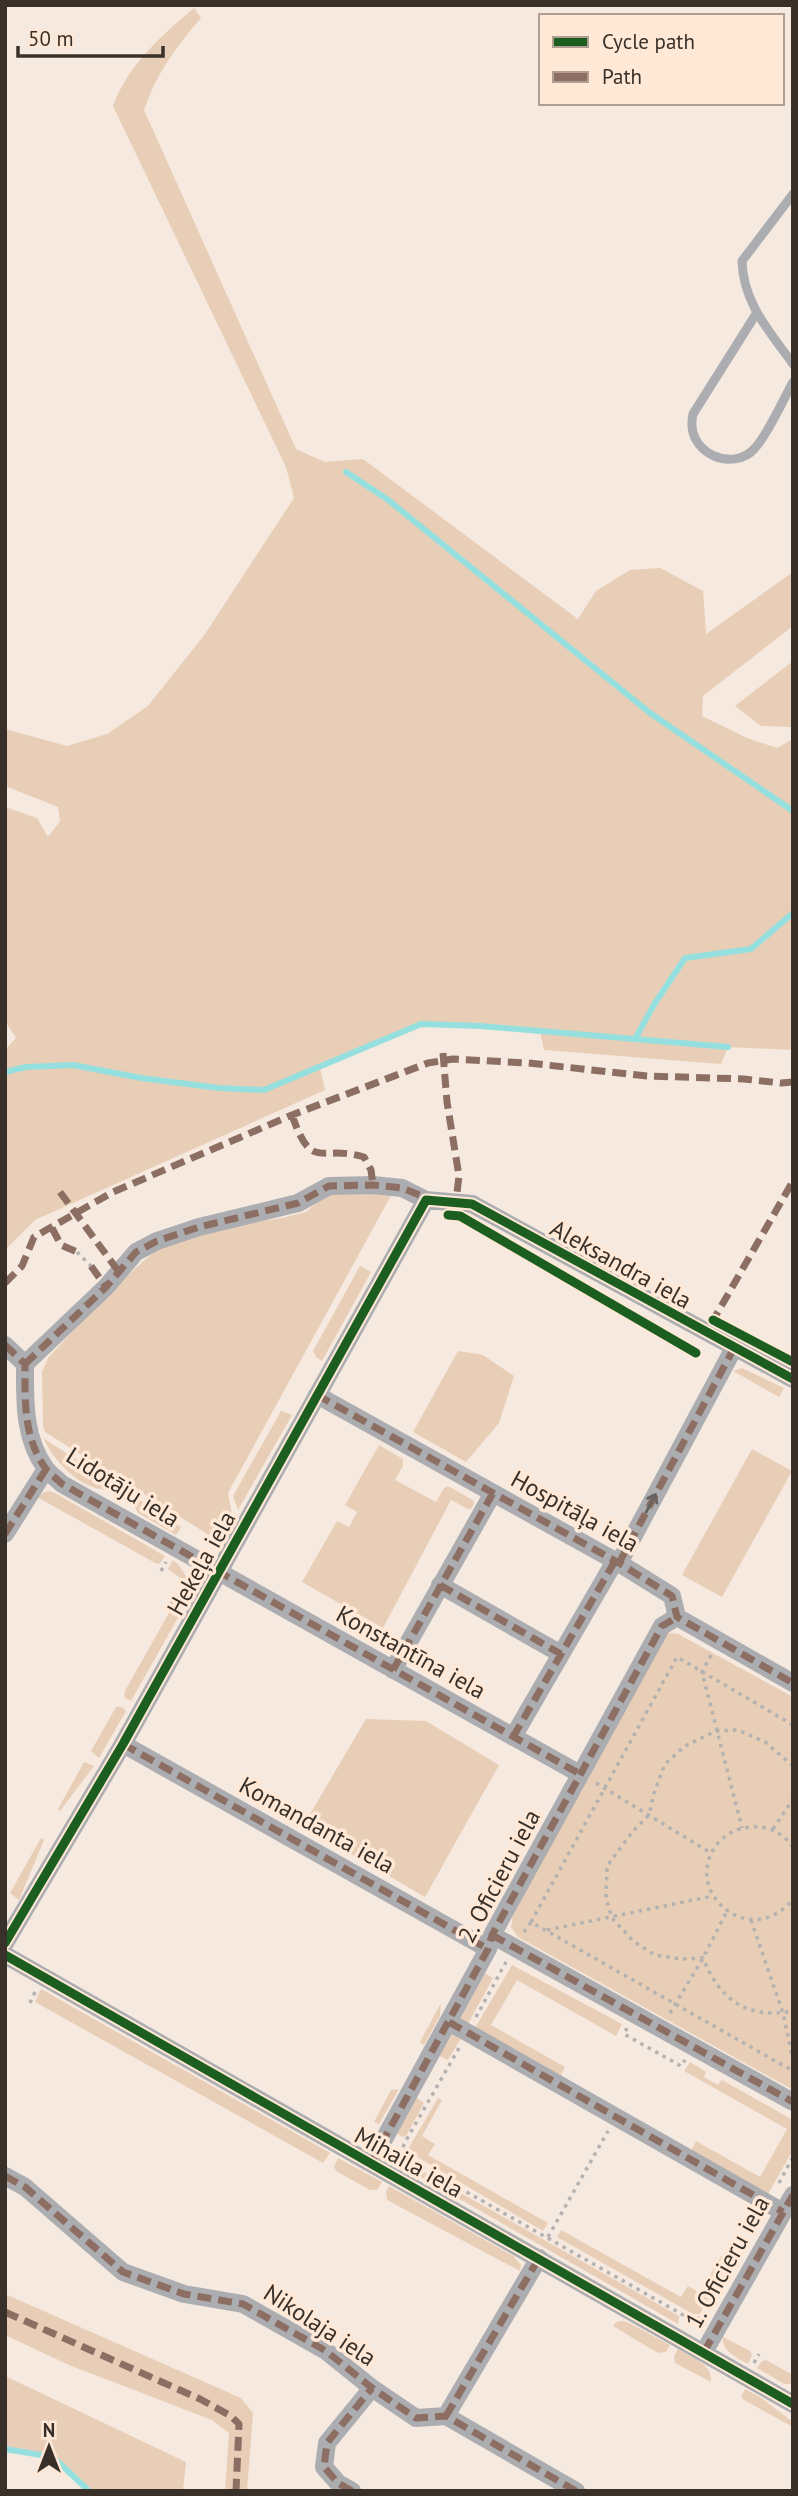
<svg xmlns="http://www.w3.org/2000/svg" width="798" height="2496" font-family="'PT Sans',sans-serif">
	<rect width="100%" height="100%" fill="#f6e9df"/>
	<!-- green -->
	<path fill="#e9ceb7" d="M194 8 201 18C176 47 156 74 144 110L296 449 325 462 363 459 578 619 596 591 630 570 660 568 703 591 706 634 793 572V626L703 696 702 716 747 738 777 748 793 739V1050L728 1047 721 1064 544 1050 540 1032 481 1026 421 1024 320 1068 325 1090 35 1220 5 1250V1050L16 1038 5 1021V807L37 818 48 837 60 821 58 807 5 786V729L67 746 107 734 148 706 205 634 294 498 286 467 113 106C128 65 161 36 194 8Z
		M793 661V727L761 726 735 706Z
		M393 1192 228 1493 232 1514 215 1534 209 1535 45 1432 43 1427 42 1372 48 1358 109 1292 155 1251 203 1230 282 1218 306 1212 328 1193Z
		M360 1266 371 1272 322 1361 316 1357 313 1351Z
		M458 1351 483 1355 514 1376 499 1423 466 1462 413 1432Z
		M742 1368 784 1388 779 1397 733 1371Z
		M281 1411 292 1415 238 1510 233 1496Z
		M43 1438 115 1484 106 1490C79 1488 54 1461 43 1438Z
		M379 1445 403 1459V1466L395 1480 436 1502 444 1488 448 1486 474 1501 473 1506 470 1510 451 1500 383 1628 302 1582 337 1521 349 1527 357 1512 345 1505Z
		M752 1449 792 1471 722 1597 682 1575Z
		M49 1491 55 1493 165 1556 160 1563 157 1564 37 1497 44 1492Z
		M135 1497 181 1527 176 1535 138 1513 135 1508Z
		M173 1560C188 1572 192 1589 184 1606L177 1599 182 1583 180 1578 168 1569Z
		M174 1610 180 1614 131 1701 124 1697 125 1691 170 1611Z
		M669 1633 678 1634 793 1697V2090L518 1937 511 1927 513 1915 662 1637Z
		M116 1707H122L126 1711 99 1758 91 1751Z
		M366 1719 426 1721 499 1765 425 1897 303 1826Z
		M84 1762 94 1766 60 1811 58 1809Z
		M41 1838 44 1840 19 1900 10 1893Z
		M512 1965 622 2024 616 2036 517 1980 491 2025 565 2067 560 2077 475 2028Z
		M485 1973 493 1978 468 2024 460 2019Z
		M41 1989 330 2153 323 2163 35 2002Z
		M441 2003 440 2016 424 2045 420 2043 421 2040Z
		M452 2033 461 2038 448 2060 439 2056Z
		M690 2062 706 2072 704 2077 718 2085 722 2080 793 2120V2150L768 2194 691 2151 696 2141 760 2177 787 2129 684 2071Z
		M399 2089 379 2124 374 2122 391 2090Z
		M416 2097 424 2103 406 2136 402 2137 397 2133Z
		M438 2098 442 2100 422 2136 435 2144 428 2155 548 2223 543 2231 407 2151Z
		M338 2158 382 2182 377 2190H370L336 2171 334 2167Z
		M406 2162 679 2316 678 2324 402 2166Z
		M389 2186 513 2256 521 2265 520 2271 387 2200 386 2192Z
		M561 2230 681 2297 688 2286 700 2293 721 2256 730 2261 700 2314H693L557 2237Z
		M5 2294 241 2398 253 2413 247 2491H225L229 2433 212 2420 69 2365 5 2335Z
		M621 2321 627 2322 670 2345 666 2352 658 2353 613 2326 616 2322Z
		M723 2337 750 2351 752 2355 748 2364C737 2357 722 2352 723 2337Z
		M678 2349C692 2358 713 2364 711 2382L675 2363 674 2356Z
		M766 2360 793 2375V2384H784L757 2368 762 2361Z
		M5 2376 186 2462 183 2491H89L53 2457 5 2449Z
		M745 2389 760 2397 793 2422V2427L744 2400 741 2397Z"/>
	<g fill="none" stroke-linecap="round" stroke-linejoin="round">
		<!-- stream -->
		<path stroke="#95e0df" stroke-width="6" d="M346 472 387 499 650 713 793 811
			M635 1039 655 1003 685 958 751 949 793 913
			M5 1072 26 1067 73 1065 141 1078 219 1088 264 1090 421 1024 481 1026 728 1047
			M5 2449 53 2457 89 2491"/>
		<!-- path -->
		<path stroke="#b4b1b1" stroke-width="3.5" stroke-dasharray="3.5 5" stroke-linecap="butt" d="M77 1252 91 1266
			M161 1571 166 1562
			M170 1602 180 1609
			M711 1655 702 1672 742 1828
			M793 1725 677 1657 531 1922 793 2071
			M793 1766 765 1742 738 1730 716 1731 685 1746 665 1764 654 1793 649 1815 633 1831 607 1866 606 1898 612 1918 633 1941 655 1955 682 1959 703 1958C719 1999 747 2020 793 2011
			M596 1783 711 1853
			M773 1829 793 1799
			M793 1847C783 1833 768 1825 751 1827 738 1828 727 1833 718 1843 679 1891 751 1952 793 1899
			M751 1920 783 2013 793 2060
			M547 1930 713 1896
			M524 1932 531 1922
			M30 2003 35 1992
			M670 2013 703 1958 727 1911
			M476 2017 506 1962
			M627 2028 624 2034 681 2066 685 2060
			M459 2048 404 2144 402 2152 405 2157 692 2320 702 2317
			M779 2183 793 2157
			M548 2237 608 2131
			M754 2363 759 2354"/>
		<!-- service -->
		<path stroke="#acadb1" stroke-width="9" d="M793 194 742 261C743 303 770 332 793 364
			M756 314 693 414C684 454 734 473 755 448 768 434 783 400 793 382"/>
		<!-- minor -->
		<path stroke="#acadb1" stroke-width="18" d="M5 1345 25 1364C25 1399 23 1438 46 1469 50 1474 57 1479 62 1484L580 1774
			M25 1364 106 1287 136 1252 157 1241 199 1227 298 1203 329 1186 373 1185 402 1188 426 1200 472 1204 793 1379
			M317 1395 619 1563 672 1596 677 1617 793 1683
			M5 1534 46 1469
			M619 1563 734 1348
			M440 1585 561 1654
			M393 1670 493 1493
			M513 1737 615 1561
			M123 1744 488 1949
			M492 1935 793 2102
			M5 1943 123 1744 426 1200
			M5 1955 793 2404
			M449 2022 783 2212
			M371 2163 488 1949 492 1935 662 1626 677 1617
			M5 2176 25 2187 123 2272 184 2294 243 2304 326 2351 372 2388 416 2418 446 2416 576 2491
			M704 2352 793 2195
			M446 2416 539 2258
			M352 2491 338 2483 324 2467 327 2443 372 2388"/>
		<!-- quiet -->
		<path stroke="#8d6e63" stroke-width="7" stroke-dasharray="14 7" stroke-linecap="butt" d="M443 1053 447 1102 459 1176 456 1201
			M292 1115C312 1173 320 1144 364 1157L371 1170 373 1185
			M60 1192 119 1272
			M52 1228 61 1245 77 1252
			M91 1266 106 1287
			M5 1283 22 1266 34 1237 113 1192 292 1115 428 1063 453 1059 528 1063 647 1076 744 1079 781 1083 793 1082
			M711 1324 793 1181
			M5 1345 25 1364C25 1399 23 1438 46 1469 50 1474 57 1479 62 1484L580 1774
			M25 1364 106 1287 136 1252 157 1241 199 1227 298 1203 329 1186 373 1185 402 1188 432 1200
			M317 1395 619 1563 672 1596 677 1617 793 1683
			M5 1534 46 1469
			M619 1563 734 1348
			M440 1585 561 1654
			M393 1670 493 1493
			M513 1737 615 1561
			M123 1744 488 1949
			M492 1935 793 2102
			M449 2022 783 2212
			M371 2163 488 1949 492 1935 662 1626 677 1617
			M5 2176 25 2187 123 2272 184 2294 243 2304 326 2351 372 2388 416 2418 446 2416 576 2491
			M5 2312 200 2399 231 2416 239 2424 236 2491
			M704 2352 793 2195
			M446 2416 539 2258
			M352 2491 338 2483 324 2467 327 2443 372 2388"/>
		<defs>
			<path id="cycleway" d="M448 1215 460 1216 696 1353
				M713 1320 793 1362
				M5 1943 123 1744 426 1200 472 1204 793 1379
				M5 1955 793 2404"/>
		</defs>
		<!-- cycleway casing -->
		<use href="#cycleway" stroke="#ffe8d6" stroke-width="13"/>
		<!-- cycleway -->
		<use href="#cycleway" stroke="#1b5e20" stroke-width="9"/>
	</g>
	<!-- one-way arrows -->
	<defs><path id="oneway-shaft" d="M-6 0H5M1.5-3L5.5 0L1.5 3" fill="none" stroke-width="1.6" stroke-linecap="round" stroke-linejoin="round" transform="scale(1.75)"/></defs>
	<use stroke="#66625f" href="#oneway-shaft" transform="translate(651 1503) rotate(-62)"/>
	<g text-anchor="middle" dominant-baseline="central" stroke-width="7" stroke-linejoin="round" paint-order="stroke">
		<!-- street labels -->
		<g font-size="24" fill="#383029" stroke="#ffe8d6">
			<text transform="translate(621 1264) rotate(29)">Aleksandra iela</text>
			<text transform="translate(123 1487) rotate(32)">Lidotāju iela</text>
			<text transform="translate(575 1511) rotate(29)">Hospitāļa iela</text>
			<text transform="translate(201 1563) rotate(-61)">Hekeļa iela</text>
			<text transform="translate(411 1652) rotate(29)">Konstantīna iela</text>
			<text transform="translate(317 1825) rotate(29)">Komandanta iela</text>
			<text transform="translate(499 1876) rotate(-62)">2. Oficieru iela</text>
			<text transform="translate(409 2162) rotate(29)">Mihaila iela</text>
			<text transform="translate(727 2262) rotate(-61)">1. Oficieru iela</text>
			<text transform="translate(320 2325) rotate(33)">Nikolaja iela</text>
		</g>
	</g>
	<!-- border -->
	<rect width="798" height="2496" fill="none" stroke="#383029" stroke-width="14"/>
	<!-- legend -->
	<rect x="539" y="14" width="245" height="91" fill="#ffe8d6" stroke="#af9e91" stroke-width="2"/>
	<rect x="553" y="37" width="35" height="10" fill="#1b5e20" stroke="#af9e91" stroke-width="2"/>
	<text x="602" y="49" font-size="21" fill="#383029">Cycle path</text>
	<rect x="553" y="72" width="35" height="10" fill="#8d6e63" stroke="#af9e91" stroke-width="2"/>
	<text x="602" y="84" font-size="21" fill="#383029">Path</text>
	<!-- north arrow -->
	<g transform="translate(49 2447)" stroke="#ffe8d6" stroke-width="5" paint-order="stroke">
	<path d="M0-5L12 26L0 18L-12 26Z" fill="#383029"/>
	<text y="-10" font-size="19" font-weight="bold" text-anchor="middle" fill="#383029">N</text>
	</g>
	<!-- scale -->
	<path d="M18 46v10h145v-10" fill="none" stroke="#383029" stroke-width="3.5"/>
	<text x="28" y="46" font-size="21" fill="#383029" stroke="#ffe8d6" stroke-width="5" paint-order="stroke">50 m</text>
</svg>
